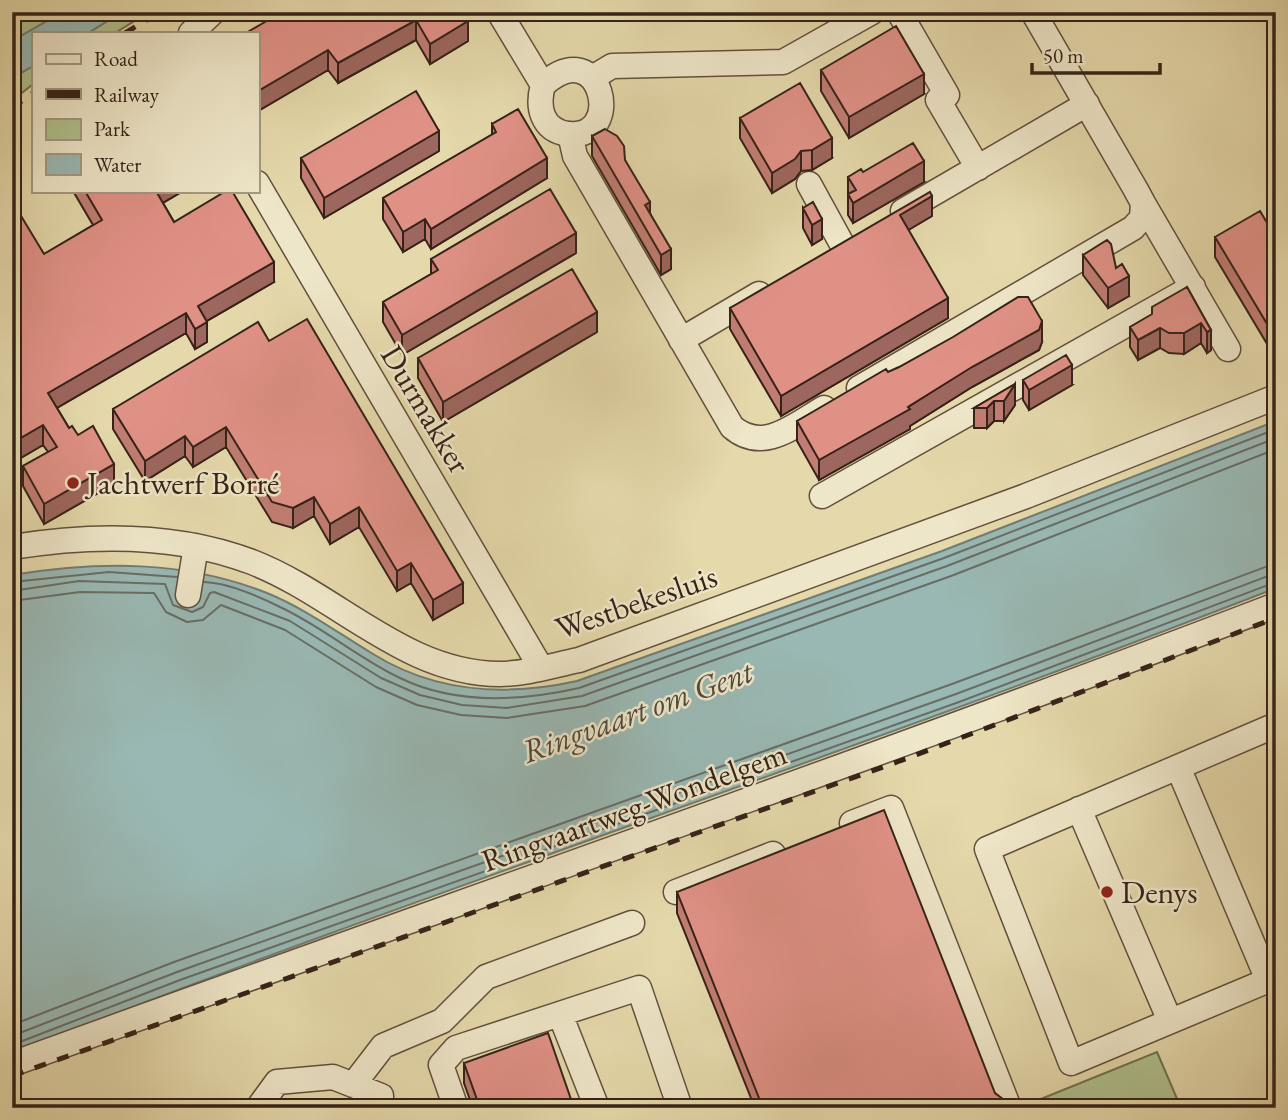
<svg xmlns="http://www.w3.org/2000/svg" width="1288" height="1120" font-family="'EB Garamond',serif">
	<rect width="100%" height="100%" fill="#e5d9ab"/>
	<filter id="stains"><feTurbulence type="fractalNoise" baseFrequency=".00286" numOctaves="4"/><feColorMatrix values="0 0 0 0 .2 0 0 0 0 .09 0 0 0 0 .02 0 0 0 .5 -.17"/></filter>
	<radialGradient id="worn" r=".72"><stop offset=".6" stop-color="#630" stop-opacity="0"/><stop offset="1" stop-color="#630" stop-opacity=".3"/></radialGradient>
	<!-- green -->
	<path fill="#afc08d" stroke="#727152" stroke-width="2" d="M12 12H63L12 41Z
		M122 12H149L115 33H88Z
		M33 66V84L12 101V78Z
		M1157 1052 1181 1108H1021V1107Z"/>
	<!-- water -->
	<path fill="#99b8b3" stroke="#717c75" stroke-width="2" d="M63 12H122L88 33H33V66L12 78V41Z
		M1276 421V588C857 751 431 890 12 1053V575C99 561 184 560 267 593 306 609 338 633 373 654 436 693 505 697 577 681L942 551Z"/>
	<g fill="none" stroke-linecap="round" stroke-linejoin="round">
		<!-- shore -->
		<path stroke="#686d66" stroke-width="2" d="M12 582 109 572 177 577
			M204 582C229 583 258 596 280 607 323 627 358 658 400 678 455 705 521 701 579 688L944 558 1276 429
			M12 591 79 581 165 584 173 605 192 612 203 607 210 593 214 592 290 621 381 678 420 695 462 705 507 708 582 696 947 566 1276 438
			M12 601 80 592 154 593 166 612 187 622 203 620 221 605 285 630 376 687 417 705 461 715 507 718 585 706 951 576 1276 449
			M12 1025 174 962 952 684 1276 563
			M12 1036 177 972 956 694 1276 573
			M12 1045 180 980 959 702 1276 582"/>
		<defs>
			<path id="minor" d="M499 12 543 85C537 106 541 130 568 134 626 141 602 31 543 85
				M899 12 947 95 938 100 978 168
				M191 33 213 12
				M592 78 612 66 783 62 872 12
				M570 134 575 156 732 427C763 454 795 425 824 408
				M257 183 541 668
				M809 184 843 246
				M1143 203 1228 349
				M903 211 1087 104
				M681 340 759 294
				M859 388 1133 228 1142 218 1143 203 1136 190 1033 12
				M822 496 1193 287
				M12 547C92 534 176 533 252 562 337 595 405 674 500 674 526 674 554 665 579 660L1026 496 1276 397
				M188 595 196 546
				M1276 725 987 849 1071 1063 1276 977
				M1178 767 1268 980
				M1079 809 1170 1021
				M852 823 891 808 1009 1108
				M676 892 773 854
				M560 1014 597 1108
				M12 1064C433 911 857 765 1276 605
				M353 1085 383 1046 442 1021 486 977 632 923
				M258 1108 277 1082 333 1077 381 1096V1108
				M456 1108 441 1065 456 1048 639 988 680 1108"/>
		</defs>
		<!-- minor casing -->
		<use href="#minor" stroke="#62503d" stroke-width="27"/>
		<!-- minor -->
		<use href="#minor" stroke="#eee6c8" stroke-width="24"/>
		<!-- rail -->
		<path stroke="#362218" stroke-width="5" stroke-dasharray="12 12" stroke-linecap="butt" d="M125 33 160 12
			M12 108 33 93
			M12 1076 897 762 1276 618"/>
	</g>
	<!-- wall -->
	<path fill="#c17d73" stroke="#362218" stroke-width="2" d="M463 12 468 41 430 64 416 40 338 83 328 70 258 111 257 110V33Z
		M821 70 924 94 849 138 821 91Z
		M740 118 832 158 812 170 801 171 795 179 772 193 740 138Z
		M492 124 547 178 431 249 425 239 403 252 383 219V198L492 135Z
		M592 136 625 160 650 213 671 269 661 275 592 156Z
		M439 151 324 218 301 178V158Z
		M863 172 924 182 853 223 848 215V177Z
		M73 191H183L163 203 174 222 274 282 207 321V342L195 349 186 333 57 408 69 428 114 484 44 524 23 486V466L48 452 43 445 12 463V208L44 254 93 225Z
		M803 208 822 239 812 245 803 228Z
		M932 216 908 230 948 318 781 416 730 329V308Z
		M1215 237 1276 238V359L1215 257Z
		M576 253 402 355 383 322V302L431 274V259Z
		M1083 255 1129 296 1108 308 1083 275Z
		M1187 287 1211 330V350L1207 353 1201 343 1184 354 1169 353 1160 348 1138 360 1130 347V327L1152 315Z
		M597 332 443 422 418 378V358Z
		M269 341 463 603 433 620 411 583 397 591 359 527 330 544 314 516 293 528 272 522 226 447 193 467 185 456 145 481 113 429V409Z
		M1042 342 1039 350 972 387 910 426V429L819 480 797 441V421L888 372Z
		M1023 380 1072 385 1029 410 1023 400Z
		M1015 384V405L1004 421H994L987 428H974V408Z
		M677 892 995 1093 1009 1108H755L677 913Z
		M464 1063 574 1108H473L464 1083Z"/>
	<!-- shaded-wall -->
	<path fill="#9d665e" stroke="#362218" stroke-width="2" d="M416 20V40L338 83V63Z
		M468 21V41L430 64V44Z
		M328 50V70L258 111V91Z
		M924 74V94L849 138V117Z
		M439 131V151L324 218V198Z
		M832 138V158L812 170V150Z
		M801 151V171L795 179 772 193V173Z
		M547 158V178L431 249V229Z
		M924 161V182L853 223V203Z
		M154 191H183L154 208Z
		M932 196V216L900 235V215Z
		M650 202V222L645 205Z
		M425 219V239L403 252V232Z
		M822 219V239L812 245V225Z
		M576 233V253L402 355V335Z
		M671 249V269L661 275V255Z
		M274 262V282L198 326V306Z
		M1129 276V296L1108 308V288Z
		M948 298V318L781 416V396Z
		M597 312V332L443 422V402Z
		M186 313V333L48 413V393Z
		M1042 321V342L1039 350 972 387 910 426V429L819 480V460L908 407Z
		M207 322V342L195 349V329Z
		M1201 323V343L1184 354V333Z
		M1160 328V348L1138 360V340Z
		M1211 330V350L1207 353V332Z
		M1072 365V385L1029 410V390Z
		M1015 384V405L1004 421V401Z
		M994 401V421L987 428V408Z
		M43 425V445L12 463V443Z
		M226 427V447L193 467V447Z
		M185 436V456L145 481V461Z
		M114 464V484L44 524V504Z
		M314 497V516L293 528V508Z
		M359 507V527L330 544V524Z
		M411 563V583L397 591V571Z
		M463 583V603L433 620V600Z"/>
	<!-- building -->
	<path fill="#e09186" stroke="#362218" stroke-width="2" d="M282 12H463L468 21 430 44 416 20 338 63 328 50 258 91 257 33H246Z
		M896 26 924 74 849 117 821 70Z
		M800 83 832 138 812 150 801 151 795 159 772 173 740 118Z
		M416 91 439 131 324 198 301 158Z
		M518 109 547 158 431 229 425 219 403 232 383 198 496 132 492 124Z
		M605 129 617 136 624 146 625 160 650 202 645 205 671 249 661 255 592 136Z
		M913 143 924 161 853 203 848 194 856 190 848 177 861 169 863 172Z
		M550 189 576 233 402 335 383 302 438 270 431 259Z
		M85 191H156L174 222 226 191H232L274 262 198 306 207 322 195 329 186 313 48 393 69 428 72 426 78 435 93 426 114 464 44 504 23 466 57 447 43 425 12 443V273L18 270 12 261V208L15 206 44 254 102 220Z
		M930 192 932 196 900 215 948 298 781 396 730 308Z
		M813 202 822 219 812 225 803 208Z
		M1260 211 1276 238V339L1215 237Z
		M1107 240 1111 244 1116 268 1122 264 1129 276 1108 288 1083 255Z
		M572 269 597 312 443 402 418 358Z
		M1187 287 1211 330 1207 332 1201 323 1184 333H1169L1160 328 1138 340 1130 327 1152 314V307Z
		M1018 297H1028L1042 321 1039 330 972 367 908 407 910 409 819 460 797 421 886 369 888 372 899 367 953 337Z
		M307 319 463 583 433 600 411 563 397 571 359 507 330 524 314 497 293 508 272 502 226 427 193 447 185 436 145 461 113 409 258 322 269 341Z
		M1066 355 1072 365 1029 390 1023 380Z
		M1015 384 1004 401H994L987 408H974Z
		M884 810 995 1093 1007 1102 1009 1108H763L677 892Z
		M548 1033 574 1108H480L464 1063Z
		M333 1102 345 1108H330Z"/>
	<!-- markers -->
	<g fill="#8f2418" stroke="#eee6c8" stroke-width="2.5">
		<circle cx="73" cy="483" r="7"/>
		<circle cx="1107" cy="892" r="7"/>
	</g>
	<g text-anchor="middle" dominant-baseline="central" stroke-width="5" stroke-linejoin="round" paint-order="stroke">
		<!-- street labels -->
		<g font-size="32" fill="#362218" stroke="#eee6c8">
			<text transform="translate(426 409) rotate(59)">Durmakker</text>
			<text transform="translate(636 602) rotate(-19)">Westbekesluis</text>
			<text transform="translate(634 807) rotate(-20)">Ringvaartweg-Wondelgem</text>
		</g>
		<!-- poi labels -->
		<g font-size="32" fill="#362218" stroke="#eee6c8" text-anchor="start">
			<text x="87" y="483">Jachtwerf Borré</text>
			<text x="1121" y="892">Denys</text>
		</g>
		<!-- water labels -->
		<g font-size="33" font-style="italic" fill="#4f483f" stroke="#eee6c8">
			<text transform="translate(637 711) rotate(-20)">Ringvaart om Gent</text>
		</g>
	</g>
	<!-- margin -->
	<rect width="1288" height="1120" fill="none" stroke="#e5d9ab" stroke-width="42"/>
	<rect x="14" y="14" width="1260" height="1092" fill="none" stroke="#362218" stroke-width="3.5"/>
	<rect x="21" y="21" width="1246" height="1078" fill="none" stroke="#362218" stroke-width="2"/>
	<!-- legend -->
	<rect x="32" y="32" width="228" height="161" fill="#eee6c8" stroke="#a49882" stroke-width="2"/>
	<rect x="46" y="54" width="35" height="10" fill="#eee6c8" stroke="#a49882" stroke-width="2"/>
	<text x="94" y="66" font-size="21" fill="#362218">Road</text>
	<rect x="46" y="89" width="35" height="10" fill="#362218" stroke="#a49882" stroke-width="2"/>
	<text x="94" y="102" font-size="21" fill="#362218">Railway</text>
	<rect x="46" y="119" width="35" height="21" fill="#afc08d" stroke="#a49882" stroke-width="2"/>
	<text x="94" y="136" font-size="21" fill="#362218">Park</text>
	<rect x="46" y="154" width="35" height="21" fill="#99b8b3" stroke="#a49882" stroke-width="2"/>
	<text x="94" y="172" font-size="21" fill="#362218">Water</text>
	<!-- scale -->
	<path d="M1032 63v10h128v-10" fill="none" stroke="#362218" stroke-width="3.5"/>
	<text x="1043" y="63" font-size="21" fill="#362218" stroke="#eee6c8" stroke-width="5" paint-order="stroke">50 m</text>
	<rect width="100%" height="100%" filter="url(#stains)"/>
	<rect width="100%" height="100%" fill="url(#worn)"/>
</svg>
